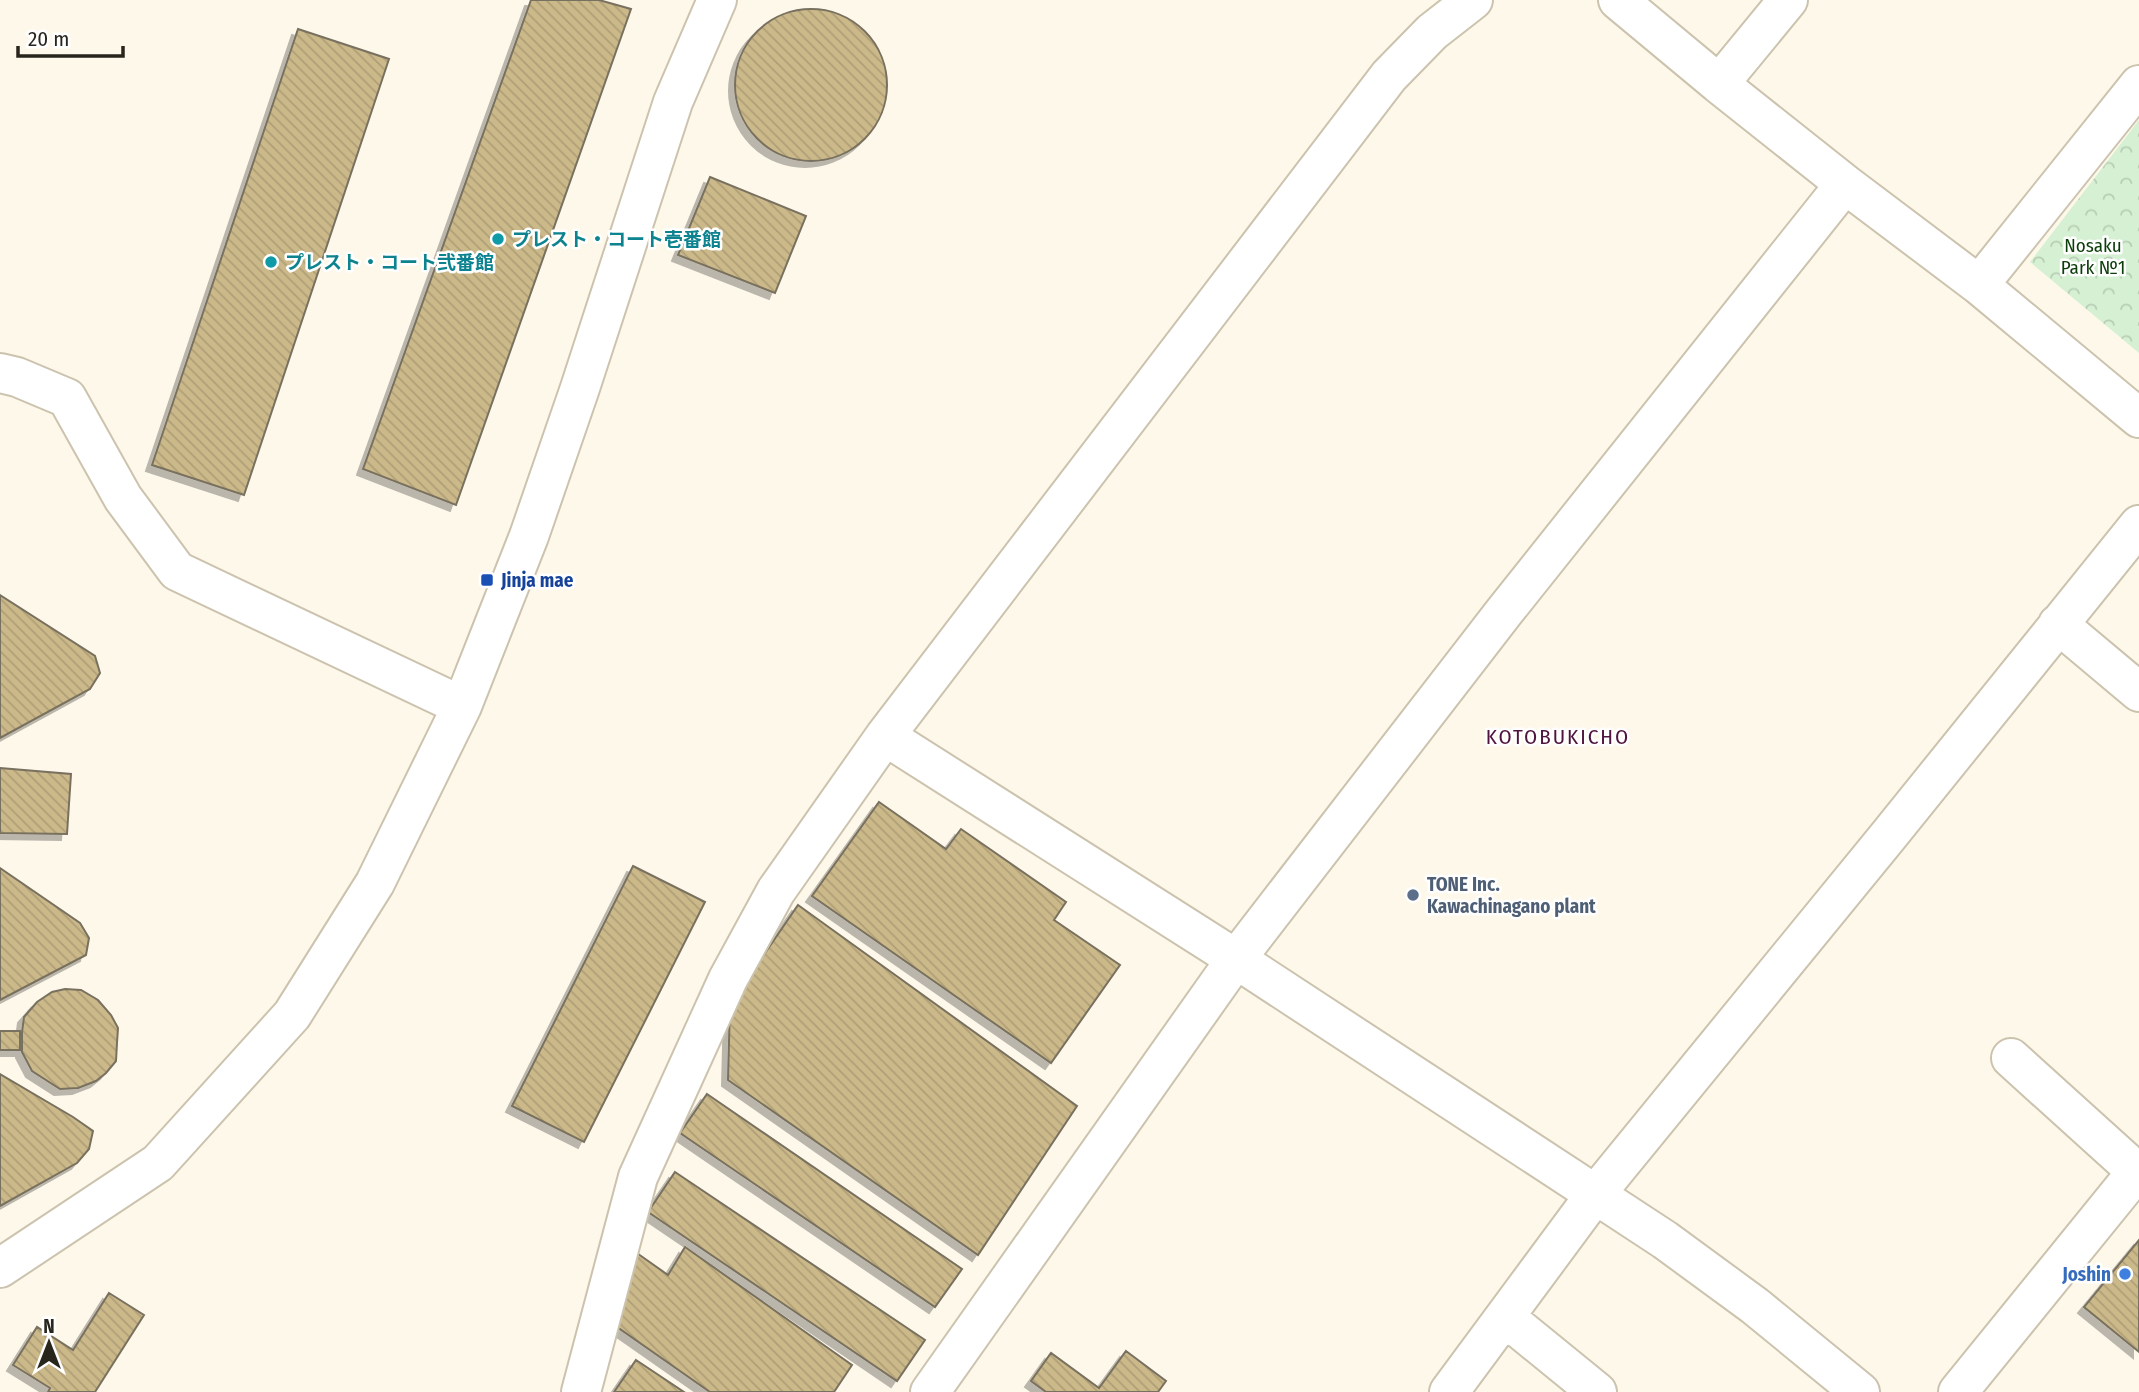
<svg xmlns="http://www.w3.org/2000/svg" width="2139" height="1392" font-family="'Fira Sans Condensed','Noto Sans JP',sans-serif">
	<defs>
		<pattern id="park-crowns" width="20" height="18" patternUnits="userSpaceOnUse" patternTransform="scale(1.75)"><rect width="20" height="18" fill="#d5f0d2"/><path d="M2 6a3 3 0 1 1 6 0M12 15a3 3 0 1 1 6 0" fill="none" stroke="#b7ceb4"/></pattern>
		<pattern id="building-back-hatch" width="6" height="6" patternUnits="userSpaceOnUse" patternTransform="scale(1.75)"><rect width="6" height="6" fill="#ccb98a"/><path d="M-1 5l2 2M0 0l6 6M5-1l2 2" fill="none" stroke="#af9f77"/></pattern>
		<filter id="shadow"><feDropShadow dx="-6" dy="6" stdDeviation="0" flood-color="#0004"/></filter>
	</defs>
	<rect width="100%" height="100%" fill="#fef8eb"/>
	<!-- park -->
	<path fill="url(#park-crowns)" d="M2139 120V353L2030 262Z"/>
	<!-- building -->
	<path fill="url(#building-back-hatch)" stroke="#79715e" stroke-width="2" filter="url(#shadow)" d="M531 0H599L631 9 456 505 363 469Z
		M735 85a76 76 0 1 1 152 0a76 76 0 1 1-152 0Z
		M298 29 389 59 244 495 152 465Z
		M710 177 806 216 775 293 678 255Z
		M0 595 95 656 100 673 90 689 0 738Z
		M0 768 71 774 67 834 0 833Z
		M879 802 946 849 961 829 1066 902 1054 920 1120 965 1051 1063 812 896Z
		M633 866 705 902 584 1142 512 1106Z
		M0 868 80 923 89 938 86 955 0 1000Z
		M798 905 1077 1106 978 1255 728 1080 730 1004Z
		M65 989 81 990 98 1000 111 1015 118 1028 117 1043 116 1061 106 1073 96 1081 78 1088 60 1089 32 1071 22 1052V1032L24 1017 37 1002 52 992Z
		M0 1031H20V1050H0Z
		M0 1074 73 1117 93 1131 89 1149 77 1163 0 1206Z
		M707 1094 962 1269 935 1307 680 1133Z
		M675 1172 925 1340 897 1381 648 1212Z
		M2139 1240V1352L2084 1307Z
		M685 1247 852 1365 834 1392H710L610 1322 634 1251 668 1275Z
		M109 1293 144 1315 95 1392H48L50 1388 13 1365 37 1327 73 1350Z
		M1126 1351 1166 1381 1158 1392H1046L1031 1381 1051 1353 1099 1388Z
		M636 1360 684 1392H614Z"/>
	<g fill="none" stroke-linecap="round" stroke-linejoin="round">
		<defs>
			<path id="minor" d="M1618 0 1719 84 1845 184 1979 285 2139 418
				M1719 84 1788 0
				M1979 285 2139 85
				M0 373 17 377 67 398 123 498 177 571 462 706
				M2058 624 2139 692
				M885 736 1236 959 1665 1240 1755 1306 1860 1392
				M2011 1058 2137 1172
				M0 1268 158 1163 292 1015 375 883 462 706 529 536 580 388 673 102 717 0
				M1505 1317 1597 1392
				M581 1392 638 1177 728 979 776 891 885 736 1389 76 1432 32 1473 0
				M930 1392 1236 959 1504 612 1845 184
				M1449 1392 1594 1196 1889 835 2139 525
				M1958 1392 2139 1169"/>
		</defs>
		<!-- minor casing -->
		<use href="#minor" stroke="#ccc3ae" stroke-width="42"/>
		<!-- minor -->
		<use href="#minor" stroke="#fff" stroke-width="38"/>
	</g>
	<!-- markers -->
	<g fill="#0f9aa8" stroke="#fff" stroke-width="2.5">
		<circle cx="498" cy="239" r="7"/>
		<circle cx="271" cy="262" r="7"/>
	</g>
	<rect fill="#1a4fb4" stroke="#fff" stroke-width="2.5" x="480" y="573" width="14" height="14" rx="3.5"/>
	<circle fill="#5c6f8a" stroke="#fff" stroke-width="2.5" cx="1413" cy="895" r="7"/>
	<circle fill="#3f7fe0" stroke="#fff" stroke-width="2.5" cx="2125" cy="1274" r="7"/>
	<g text-anchor="middle" dominant-baseline="central" stroke-width="5" stroke-linejoin="round" paint-order="stroke">
		<!-- culture labels -->
		<g font-size="19" font-weight="bold" fill="#0d838f" stroke="#fff" text-anchor="start">
			<text x="512" y="239">プレスト・コート壱番館</text>
			<text x="285" y="262">プレスト・コート弐番館</text>
		</g>
		<!-- park labels -->
		<g font-size="19" fill="#0c3e09" stroke="#fff">
			<text x="2093" y="245">Nosaku<tspan x="2093" dy="22">Park №1</tspan></text>
		</g>
		<!-- transit labels -->
		<g font-size="19" font-weight="bold" fill="#164399" stroke="#fff" text-anchor="start">
			<text x="501" y="580">Jinja mae</text>
		</g>
		<!-- service labels -->
		<g font-size="19" font-weight="bold" fill="#4e5e75" stroke="#fff" text-anchor="start">
			<text x="1427" y="884">TONE Inc.<tspan x="1427" dy="22">Kawachinagano plant</tspan></text>
		</g>
		<!-- shop labels -->
		<g font-size="19" font-weight="bold" fill="#366cbe" stroke="#fff" text-anchor="end">
			<text x="2111" y="1274">Joshin</text>
		</g>
		<!-- neighbourhood labels -->
		<g font-size="21" letter-spacing="2" fill="#4e143d" stroke="#fff">
			<text x="1558" y="737">KOTOBUKICHO</text>
		</g>
	</g>
	<!-- north arrow -->
	<g transform="translate(49 1343)" stroke="#ffffff" stroke-width="5" paint-order="stroke">
	<path d="M0-5L12 26L0 18L-12 26Z" fill="#28251d"/>
	<text y="-10" font-size="19" font-weight="bold" text-anchor="middle" fill="#28251d">N</text>
	</g>
	<!-- scale -->
	<path d="M18 46v10h105v-10" fill="none" stroke="#28251d" stroke-width="3.5"/>
	<text x="28" y="46" font-size="21" fill="#28251d" stroke="#ffffff" stroke-width="5" paint-order="stroke">20 m</text>
</svg>
